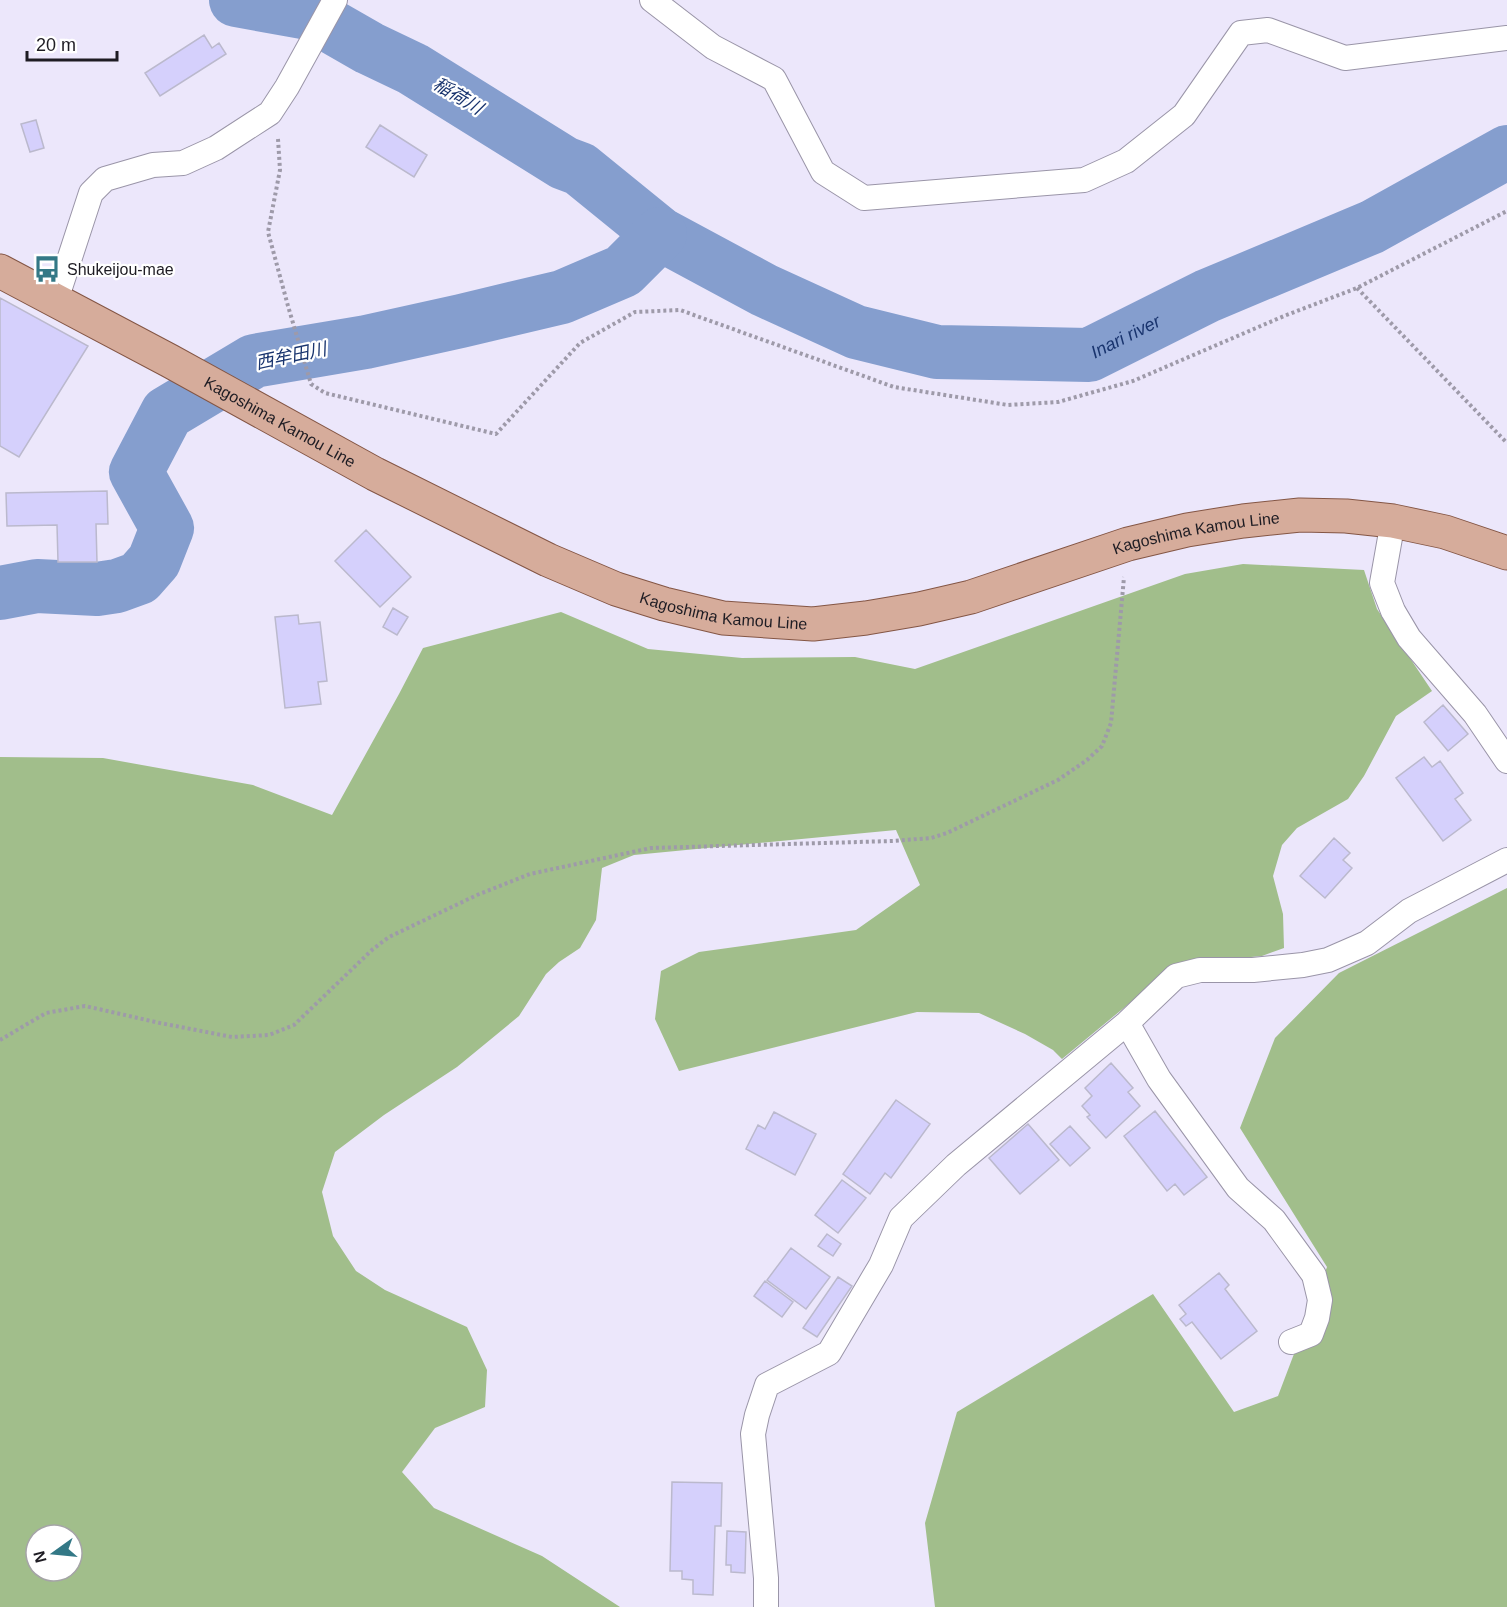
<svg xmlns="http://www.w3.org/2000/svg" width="1507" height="1607" font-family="Arial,'Noto Sans JP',sans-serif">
	<rect width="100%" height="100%" fill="#ece7fb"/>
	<!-- forest -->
	<path fill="#a1be8b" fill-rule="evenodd" d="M1243 564 1364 570 1377 609 1432 691 1396 716 1364 776 1348 799 1297 828 1282 845 1273 876 1283 914 1284 948 1262 956 1184 963 1166 973 1062 1059 1053 1050 1025 1034 979 1013 917 1012 679 1071 655 1019 661 971 699 952 856 930 920 885 896 830 634 855 602 868 596 920 580 948 559 962 546 974 519 1016 457 1067 384 1115 335 1152 322 1192 333 1236 356 1271 385 1290 467 1327 487 1370 485 1407 435 1428 402 1472 434 1508 542 1556 620 1607H0V757L103 758 253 785 332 815 399 694 423 648 561 612 648 649 742 658 855 657 915 669 1185 574ZM36 1535H72V1571H36Z
		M1507 888V1607H935L925 1523 957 1412 1153 1294 1234 1412 1278 1396 1327 1267 1240 1128 1275 1038 1339 973Z"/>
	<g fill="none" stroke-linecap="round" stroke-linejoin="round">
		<!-- river -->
		<g stroke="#859ece" stroke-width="54">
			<path id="s1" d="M236 0 308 13 369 48 413 69 564 163 580 169 660 234 764 290 856 332 937 352 1089 355 1207 296 1372 227 1507 152"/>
			<path d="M0 593 37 586 97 589 117 586 139 578 154 561 167 528 136 472 167 413 254 361 366 342 461 321 562 297 623 271 660 234"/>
		</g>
	</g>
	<!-- building -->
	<path fill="#d5d0fc" stroke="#bbb9cd" stroke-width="1.5" d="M204 35 212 48 219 43 226 54 160 96 145 73Z
		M36 120 44 148 30 152 21 124Z
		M380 125 427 155 414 177 366 147Z
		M0 298 88 346 19 457 0 446Z
		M107 491 108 524H96L97 562H58L57 525 7 526 6 493Z
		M366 530 411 577 380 607 335 561Z
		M393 608 408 617 397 635 383 627Z
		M298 615 299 624 320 622 327 681 318 682 321 704 285 708 275 617Z
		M1443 705 1468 734 1448 751 1424 722Z
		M1424 757 1432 767 1440 761 1463 793 1455 799 1471 820 1443 841 1396 778Z
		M1334 838 1350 853 1343 860 1352 868 1325 898 1300 876Z
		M1111 1063 1133 1088 1128 1092 1140 1106 1106 1138 1087 1117 1090 1115 1082 1106 1092 1096 1085 1088Z
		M896 1100 930 1124 891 1178 885 1173 870 1194 843 1174Z
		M1155 1111 1207 1177 1184 1195 1175 1184 1167 1191 1124 1136Z
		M774 1112 816 1134 795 1175 746 1149 758 1125 765 1129Z
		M1028 1124 1059 1160 1020 1194 989 1158Z
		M1070 1126 1090 1148 1070 1166 1050 1144Z
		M842 1180 866 1198 838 1233 815 1215Z
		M827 1234 841 1244 833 1256 818 1246Z
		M791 1248 830 1277 806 1309 767 1280Z
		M1219 1273 1229 1285 1225 1289 1257 1331 1221 1359 1192 1322 1186 1326 1180 1319 1186 1314 1179 1305Z
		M838 1277 852 1286 817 1337 803 1328Z
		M765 1281 793 1302 782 1317 754 1296Z
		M672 1482 722 1483 721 1526H715L713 1595 693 1594V1580L682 1579V1571H670Z
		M727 1531 746 1532 745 1573 731 1572V1565H726Z"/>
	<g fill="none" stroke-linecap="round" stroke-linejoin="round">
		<defs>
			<path id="street" d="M652 0 713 47 774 79 823 172 864 198 1084 180 1126 161 1184 115 1241 33 1268 30 1345 58 1507 38
				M56 300 91 193 105 179 153 165 183 163 216 148 270 113 287 87 335 0
				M1393 521 1382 583 1393 611 1409 638 1475 714 1507 761
				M1127 1023 1159 1079 1238 1188 1274 1220 1314 1275 1320 1300 1317 1318 1311 1334 1291 1342
				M766 1607V1578L753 1434 757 1415 767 1385 829 1353 881 1265 901 1218 956 1165 1127 1023 1176 976 1200 970H1253L1303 965 1328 960 1367 943 1409 911 1507 860"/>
			<g id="primary">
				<path id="s2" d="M0 271 170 361 375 474 548 560 616 589 664 604 723 618 813 624 866 618 919 609 971 597 1128 544 1187 530 1243 521 1300 515 1346 516 1393 521 1445 532 1507 553"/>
			</g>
		</defs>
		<!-- street casing -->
		<use href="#street" stroke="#9a95a8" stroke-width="26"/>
		<!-- primary casing -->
		<use href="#primary" stroke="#845645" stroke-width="35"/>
		<!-- path -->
		<path stroke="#9e9aa9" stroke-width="4" stroke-dasharray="3 3" stroke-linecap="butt" d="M278 139 280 170 268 232 288 306 311 384 325 393 496 434 580 343 635 312 680 310 894 387 1008 405 1058 402 1133 381 1284 316 1357 288 1507 211
			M1357 288 1507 443
			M0 1040 46 1013 85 1006 160 1023 232 1037 269 1035 294 1025 373 949 389 937 477 895 530 874 651 848 893 841 931 838 947 833 1058 780 1087 760 1102 746 1111 723 1124 577"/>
		<!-- street -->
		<use href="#street" stroke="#fff" stroke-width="24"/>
		<!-- primary -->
		<use href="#primary" stroke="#d6ac9b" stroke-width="33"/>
	</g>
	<!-- icons -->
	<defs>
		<symbol id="bus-bare" viewBox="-9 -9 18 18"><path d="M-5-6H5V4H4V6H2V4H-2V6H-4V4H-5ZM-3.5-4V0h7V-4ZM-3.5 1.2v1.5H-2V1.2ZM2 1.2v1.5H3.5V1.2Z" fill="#337886" stroke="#fff" stroke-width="2.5" paint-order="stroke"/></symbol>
	</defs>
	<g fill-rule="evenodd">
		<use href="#bus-bare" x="28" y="250" width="38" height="38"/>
	</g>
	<g text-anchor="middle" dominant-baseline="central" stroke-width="4.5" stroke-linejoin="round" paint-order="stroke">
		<!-- poi labels -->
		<g font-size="16" fill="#1e1c23" stroke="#fff" text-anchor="start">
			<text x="67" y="269">Shukeijou-mae</text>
		</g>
		<!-- street labels -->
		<g font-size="16" fill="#1e1c23" stroke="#fff">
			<text stroke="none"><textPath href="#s2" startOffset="318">Kagoshima Kamou Line</textPath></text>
			<text stroke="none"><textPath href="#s2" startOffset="1290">Kagoshima Kamou Line</textPath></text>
			<text stroke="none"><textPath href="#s2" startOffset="804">Kagoshima Kamou Line</textPath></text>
		</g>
		<!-- water labels -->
		<g font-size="18" font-style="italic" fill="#19346e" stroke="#fff">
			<text transform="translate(458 96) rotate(31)">稲荷川</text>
			<text stroke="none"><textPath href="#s1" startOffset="986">Inari river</textPath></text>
			<text transform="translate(291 356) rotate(-12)">西牟田川</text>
		</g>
	</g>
	<!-- north arrow -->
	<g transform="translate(54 1553) rotate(255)"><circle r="28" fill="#ffffff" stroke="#a5a4a7" stroke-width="1.5"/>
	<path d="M0-4.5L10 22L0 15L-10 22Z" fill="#337886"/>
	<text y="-9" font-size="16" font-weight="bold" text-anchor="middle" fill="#1e1c23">N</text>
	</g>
	<!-- scale -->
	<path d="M27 51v9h90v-9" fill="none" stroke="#1e1c23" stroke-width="3"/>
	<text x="36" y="51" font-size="18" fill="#1e1c23" stroke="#ffffff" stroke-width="4.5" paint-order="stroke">20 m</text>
</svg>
